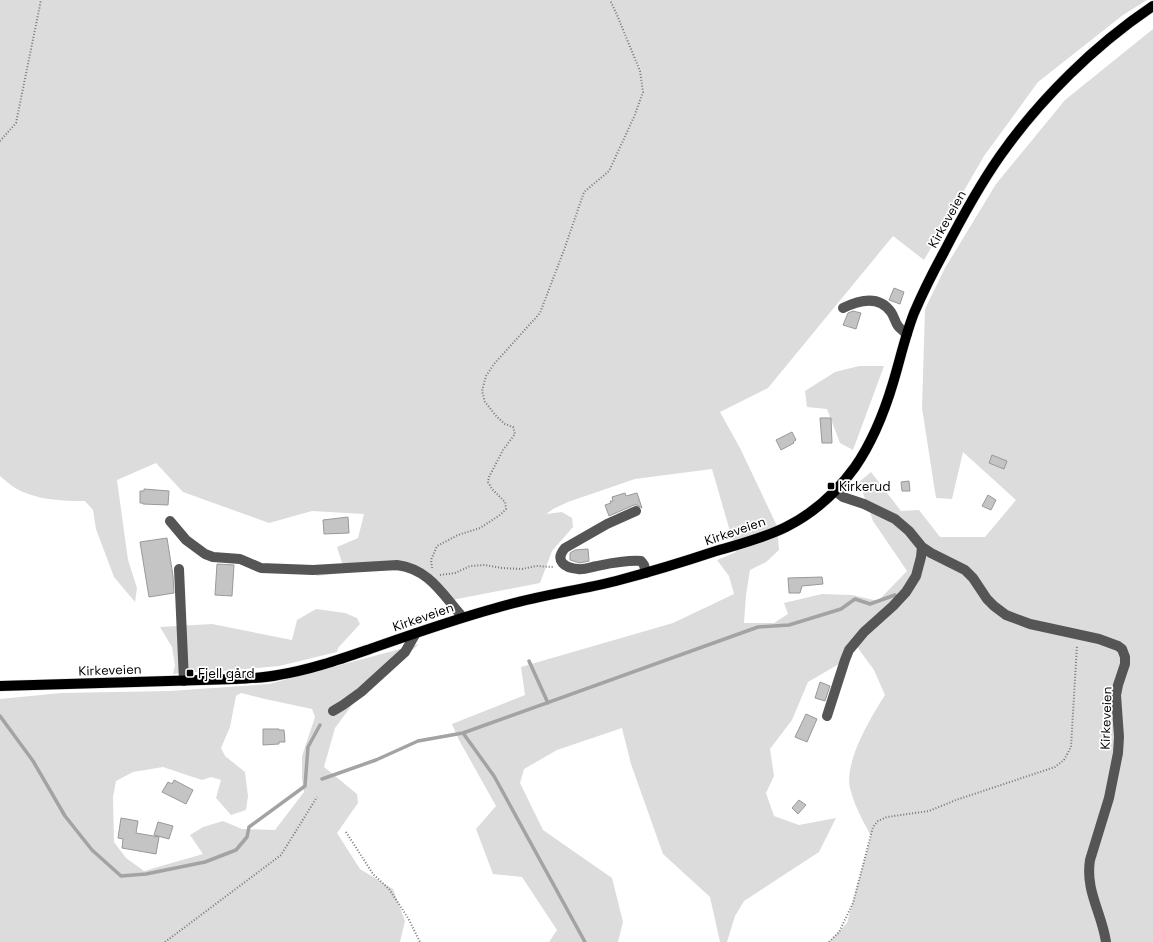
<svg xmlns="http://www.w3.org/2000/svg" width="1153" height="942" font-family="'Space Grotesk',sans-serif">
	<rect width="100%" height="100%" fill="#fff"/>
	<!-- green -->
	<path fill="#dcdcdc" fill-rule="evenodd" d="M0 0H1147L1123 15 1038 82 984 156 924 260 893 236 768 388 720 412 740 448 777 526 779 550 766 562 750 570 746 595 744 623H774L788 614 784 603 822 594 852 595 878 601 907 571 873 521 859 482 871 472 901 511 919 510 940 537H985L1016 500 963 452 952 499 936 498 922 408 925 309 945 268 996 184 1065 100 1153 29V942H829L847 923 871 836C863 821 854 805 850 788 844 762 871 717 885 695L874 670 852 640 851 657 808 682 792 720 770 749 774 776 766 793 774 816 799 825 836 818 819 852 744 901 735 916 727 942H720L710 897 663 854 631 764 622 728 557 750 524 769 520 783 543 830 612 878 623 922 618 942H549L557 930 522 877 493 874 476 829 496 806 459 740 452 724 525 695 521 667 673 623 734 594 729 576 717 560 736 552 712 469 635 479 568 502 553 509 546 514 562 512 572 518 573 527 552 551 540 583 457 599 445 603C437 593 429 581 417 576 399 568 378 571 359 572 345 573 331 574 316 576L320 568 343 566 337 547 358 538 364 514 312 511 269 523 183 492 156 463 117 480 128 560 137 588 135 602 114 577 96 529 93 510 85 501C61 501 36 500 15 488 9 484 5 480 0 476Z
		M859 366H884L853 450 840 443 827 409 807 407 805 391 835 372Z
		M316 609 345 613 357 618 360 624 338 648 337 652 279 666 221 671 195 672 173 674 175 665 172 647 160 627 212 624 292 640 297 620Z
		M419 644 352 705 335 728 324 767 357 794 358 803 337 833 360 869 393 889 405 921 400 942H0V699L61 693 170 691 269 684ZM241 693 265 699 312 709 315 717 302 756V778L304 792 275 830 242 829 223 821 203 827 190 835 203 854 144 871 126 858 114 842 113 797 116 781 133 772 163 767 202 780 211 777 221 780 216 798 231 815 246 810 248 796 245 772 225 756 221 748 230 727 236 696Z"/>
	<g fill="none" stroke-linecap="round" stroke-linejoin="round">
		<!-- stream -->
		<path stroke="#a3a3a3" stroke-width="3.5" d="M529 661 548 703
			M0 716 33 761 65 816 92 850 121 876 146 874 205 862 236 850 247 837 249 827 305 786 308 747 320 725
			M463 733 494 776 585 942
			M322 779 376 760 418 741 463 733 758 627 789 625 841 609 855 599 870 604 895 595"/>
	</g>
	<!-- building -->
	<path fill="#c4c4c4" stroke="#999" d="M894 288 904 292 900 304 889 300Z
		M853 311 861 313 856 329 843 325 848 313Z
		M820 418H831L832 443H822Z
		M792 432 796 440 793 442 794 443 781 450 776 440Z
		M992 455 1007 461 1004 469 989 463Z
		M909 481 910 491H902L901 482Z
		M144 489 169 491 168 505 143 504V503H140V491H144Z
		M625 493 626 496 637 493 642 508 637 505H634L609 516 605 505 611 503 610 501H613L612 497Z
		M988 495 996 500 991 510 982 506Z
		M348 517 349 533 324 534 323 520Z
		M167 538 173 576 174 593 149 597 140 542Z
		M588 549 589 561 580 563 570 560V553L575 550Z
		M217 564 234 565 232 596 215 595Z
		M822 577 823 584 802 586 800 593H789V592L788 578Z
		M820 682 830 686 825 701 815 698Z
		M806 714 817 719 807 742 795 737Z
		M263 729H279V730H284L285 742H279V744L263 745Z
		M174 780 193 790 186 804 162 792 168 782 172 784Z
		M799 800 806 805 798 814 792 808Z
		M121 818 138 821 136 833 159 837 156 854 122 848 123 839 118 838Z
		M158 822 173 826 169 839 154 835Z"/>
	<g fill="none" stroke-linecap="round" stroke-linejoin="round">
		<defs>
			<path id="major" d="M0 686 235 679C250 678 264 678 278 675 309 670 338 660 367 650 410 635 452 620 496 608 535 596 576 591 616 581 650 572 683 562 716 551 740 544 764 538 786 527 814 513 837 492 855 467 873 441 884 413 893 383 900 360 905 336 914 313 923 292 933 272 944 252 961 219 979 186 1000 156 1040 99 1095 45 1153 6"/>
		</defs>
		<!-- major casing -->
		<use href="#major" stroke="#dbdbdb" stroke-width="11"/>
		<!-- path -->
		<path stroke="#777" stroke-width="2" stroke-dasharray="1 2" stroke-linecap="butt" d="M0 141 16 123 41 0
			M432 568 431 560 437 546 458 535 480 528 500 515 506 509 505 502 492 489 488 482 489 477 503 450 515 434 513 427 505 424 497 417 485 402 482 391 486 376 494 364 540 313 564 250 584 192 609 171 634 117 643 92 640 71 617 15 610 0
			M440 575 455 573 470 566 485 565 502 568 522 569 536 566 553 567
			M346 832 373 874 389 889 408 918 420 942
			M165 942 281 855 317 797
			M829 942 839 932 853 903 873 827 878 821 887 817 929 811 956 800 1055 767 1064 760 1071 747 1077 645"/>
		<!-- minor -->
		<path stroke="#555" stroke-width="10" d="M843 308C859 300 879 295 891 312 894 316 895 322 898 326 900 329 904 331 907 334
			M835 491 843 497 864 504 895 519 909 531 922 547 931 553 965 570 973 578 987 599 994 606 1006 615 1030 624 1099 639 1118 646 1122 649 1125 657V664L1118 685 1116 695 1119 737 1118 753 1109 798 1090 860C1085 891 1102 913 1106 942
			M636 511 607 524 565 548C554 561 565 568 578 569 584 570 591 567 597 566 612 563 626 560 641 561L644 565 646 573
			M170 521 186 540 205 554 213 557 240 559 261 568 313 570 397 565C428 569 441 592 460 614L461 618
			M179 569 184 681
			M333 711 343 705 361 692 405 652 416 633
			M827 716 845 660 849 650 864 632 893 606 906 592 916 576 921 557 922 547"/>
		<!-- major -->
		<use href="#major" stroke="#000" stroke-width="10"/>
	</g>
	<!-- markers -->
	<g fill="#000" stroke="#fff" stroke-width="1.5">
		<rect x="827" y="482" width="8" height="8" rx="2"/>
		<rect x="186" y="669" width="8" height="8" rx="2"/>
	</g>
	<g text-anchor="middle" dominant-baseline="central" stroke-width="3.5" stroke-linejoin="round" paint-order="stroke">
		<!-- street labels -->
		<g font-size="13" fill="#000" stroke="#fff">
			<text transform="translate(947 219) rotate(-61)">Kirkeveien</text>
			<text transform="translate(735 531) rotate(-19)">Kirkeveien</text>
			<text transform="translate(423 617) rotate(-19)">Kirkeveien</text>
			<text transform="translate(110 670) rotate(-2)">Kirkeveien</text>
			<text transform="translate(1106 718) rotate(-88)">Kirkeveien</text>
		</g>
		<!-- poi labels -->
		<g font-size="13" fill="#000" stroke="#fff" text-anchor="start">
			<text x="839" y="486">Kirkerud</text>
			<text x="198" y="673">Fjell gård</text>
		</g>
	</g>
</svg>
